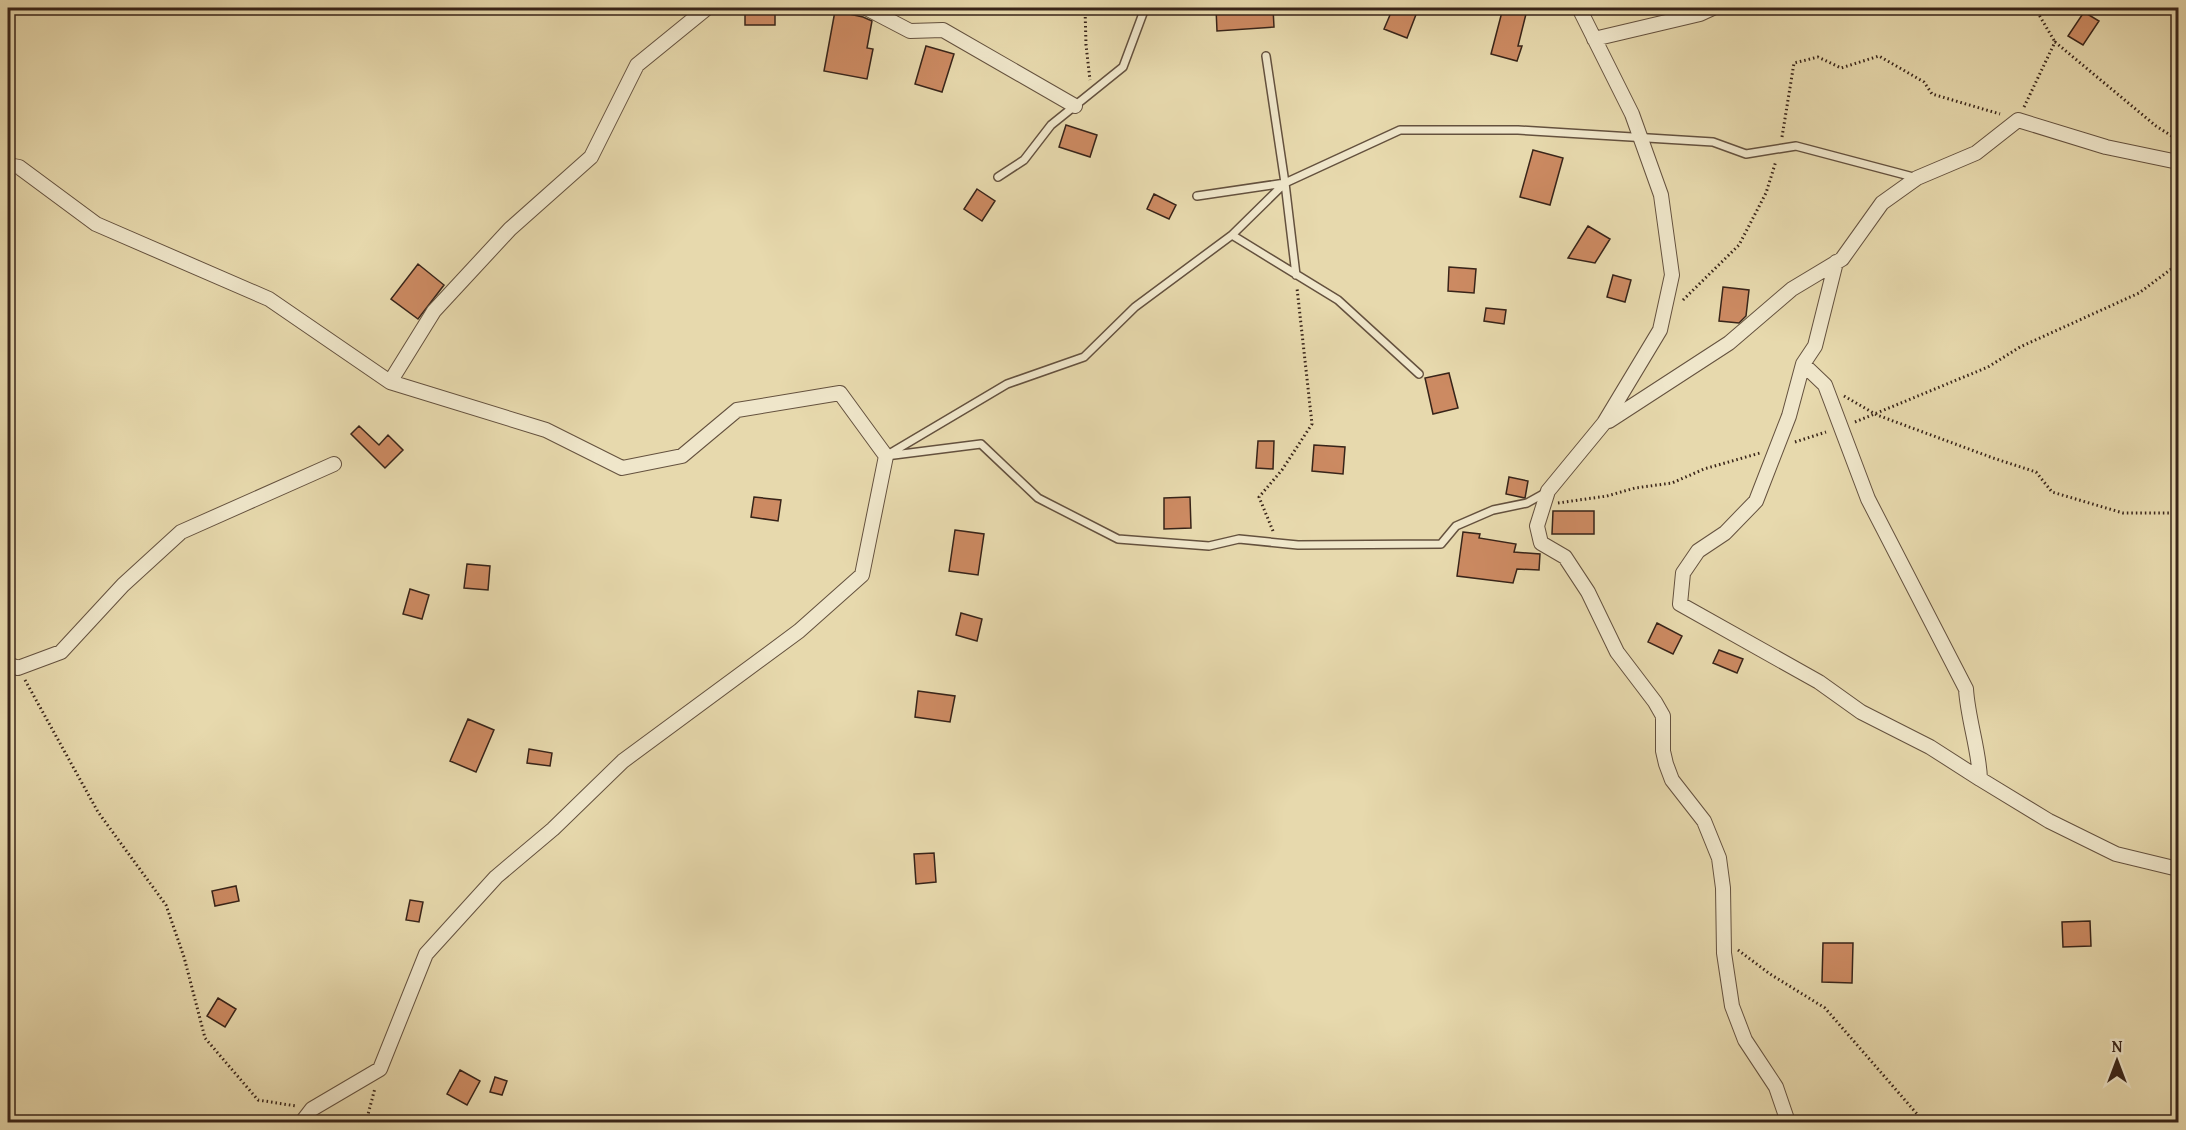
<svg xmlns="http://www.w3.org/2000/svg" width="2186" height="1130" font-family="'Gentium Book Plus',serif">
	<rect width="100%" height="100%" fill="#e7d9ad"/>
	<filter id="stains"><feTurbulence type="fractalNoise" baseFrequency=".00333" numOctaves="4"/><feColorMatrix values="0 0 0 0 .2 0 0 0 0 .09 0 0 0 0 .02 0 0 0 .5 -.17"/></filter>
	<radialGradient id="worn" r=".72"><stop offset=".6" stop-color="#630" stop-opacity="0"/><stop offset="1" stop-color="#630" stop-opacity=".3"/></radialGradient>
	<!-- building -->
	<path fill="#cc8a62" stroke="#382419" stroke-width="1.5" d="M745 8H775V25H745Z
		M1216 8H1273L1274 27 1217 31Z
		M1393 8H1404L1417 12 1407 38 1384 29Z
		M1503 8 1526 14 1518 46H1522L1517 61 1491 54Z
		M835 11 863 17 872 21 867 48 873 49 867 79 824 71Z
		M2084 12 2099 21 2083 45 2068 36Z
		M926 46 954 54 942 92 915 84Z
		M1066 125 1097 135 1090 157 1059 147Z
		M1533 150 1563 158 1550 205 1520 197Z
		M977 189 995 201 982 221 964 209Z
		M1154 194 1176 205 1169 219 1147 209Z
		M1588 226 1610 239 1595 263 1568 258Z
		M418 264 444 285 418 319 391 299Z
		M1449 267 1476 269 1474 293 1448 291Z
		M1613 275 1631 280 1625 302 1607 297Z
		M1723 287 1749 290 1746 316 1739 323 1719 321Z
		M1486 308 1506 310 1504 324 1484 321Z
		M1449 373 1458 408 1433 414 1425 378Z
		M359 426 379 445 388 435 403 450 385 468 351 434Z
		M1258 441H1274L1273 469 1256 468Z
		M1314 445 1345 447 1343 474 1312 471Z
		M1509 477 1528 481 1525 498 1506 494Z
		M754 497 781 500 778 521 751 517Z
		M1190 497 1191 528 1164 529V498Z
		M1553 511H1594V534H1552Z
		M955 530 984 534 978 575 949 571Z
		M1463 532 1480 534 1479 538 1516 544 1514 552 1540 554 1539 570 1517 569 1513 583 1457 576Z
		M467 564 490 566 488 590 464 588Z
		M410 589 429 595 422 619 403 614Z
		M961 613 982 619 977 641 956 635Z
		M1657 623 1682 636 1673 654 1648 642Z
		M1719 650 1743 659 1737 673 1713 663Z
		M918 691 955 696 950 722 915 717Z
		M468 719 494 730 476 772 450 761Z
		M529 749 552 753 550 766 527 763Z
		M934 853 936 882 916 884 914 854Z
		M236 886 239 901 215 906 212 891Z
		M410 900 423 902 419 922 406 920Z
		M2090 921 2091 946 2063 947 2062 922Z
		M1823 943H1853L1852 983 1822 982Z
		M218 998 236 1009 225 1027 207 1016Z
		M460 1070 480 1081 467 1105 447 1094Z
		M495 1077 507 1081 502 1095 490 1092Z"/>
	<g fill="none" stroke-linecap="round" stroke-linejoin="round">
		<defs>
			<path id="service" d="M1266 56 1285 183
				M998 177 1024 160 1051 125 1123 67 1145 8
				M1197 196 1285 183 1232 235
				M1296 275 1285 183 1400 130H1518L1713 142 1746 154 1796 146 1917 178
				M889 454 1007 384 1084 357 1135 307 1232 235 1338 300 1419 374
				M886 456 981 444 1038 498 1118 539 1209 546 1239 539 1298 545 1441 544 1456 526 1493 510 1527 503 1545 493"/>
			<path id="minor" d="M866 8 910 31 943 30 1075 106
				M1579 8 1632 114 1661 195 1672 275 1660 330 1604 423 1548 491 1537 526 1541 543 1565 557 1588 592 1617 652 1655 702 1663 716V751L1666 764 1672 780 1704 821 1719 858 1723 888 1724 953 1732 1006 1745 1040 1776 1087 1788 1122
				M1594 39 1700 14 1713 8
				M8 165 19 167 96 224 269 299 390 382 546 430 622 468 682 456 737 410 840 393 886 456 862 575 799 631 623 761 553 829 496 877 426 954 380 1069 312 1109 302 1122
				M1836 262 1815 346 1803 364 1789 416 1756 501 1725 533 1698 551 1683 573 1680 604 1819 682 1861 712 1930 747 1980 779
				M1803 364 1825 385 1868 499 1966 689C1968 720 1979 749 1980 779L2049 821 2116 854 2178 869
				M390 382 434 311 510 229 591 157 637 65 707 8
				M1609 421 1729 343 1792 289 1842 259 1882 203 1917 178 1976 153 2018 120 2106 147 2178 162
				M8 664 18 668 61 652 123 585 181 532 334 464"/>
		</defs>
		<!-- service casing -->
		<use href="#service" stroke="#64513e" stroke-width="10"/>
		<!-- minor casing -->
		<use href="#minor" stroke="#64513e" stroke-width="16"/>
		<!-- path -->
		<path stroke="#382419" stroke-width="3" stroke-dasharray="1.5 3" stroke-linecap="butt" d="M1085 8 1086 45 1090 80
			M2035 8 2055 42
			M2024 107 2055 42 2156 126 2178 140
			M1782 137 1794 63 1818 57 1841 68 1879 56 1924 82 1932 94 2000 114
			M1683 300 1739 245 1766 193 1776 161
			M1844 396 1877 415 1993 458 2036 472 2052 492 2123 513H2178
			M1855 422 1988 367 2020 347 2139 293 2178 264
			M1795 442 1826 432
			M1558 503 1607 496 1635 488 1672 483 1704 469 1760 453
			M1273 531 1259 497 1282 470 1312 424 1297 288
			M25 680 98 812 166 905 184 957 205 1038 258 1100 296 1106
			M1738 950 1770 974 1825 1008 1924 1122
			M366 1122 375 1088"/>
		<!-- service -->
		<use href="#service" stroke="#efe6ca" stroke-width="7"/>
		<!-- minor -->
		<use href="#minor" stroke="#efe6ca" stroke-width="14"/>
	</g>
	<!-- margin -->
	<rect width="2186" height="1130" fill="none" stroke="#e7d9ad" stroke-width="30"/>
	<rect x="9" y="9" width="2168" height="1112" fill="none" stroke="#382419" stroke-width="3"/>
	<rect x="15" y="15" width="2156" height="1100" fill="none" stroke="#382419" stroke-width="1.5"/>
	<!-- north arrow -->
	<g transform="translate(2117 1061)" stroke="#efe6ca" stroke-width="4.5" paint-order="stroke">
	<path d="M0-4.5L10 22L0 15L-10 22Z" fill="#382419"/>
	<text y="-9" font-size="16" font-weight="bold" text-anchor="middle" fill="#382419">N</text>
	</g>
	<rect width="100%" height="100%" filter="url(#stains)"/>
	<rect width="100%" height="100%" fill="url(#worn)"/>
</svg>
